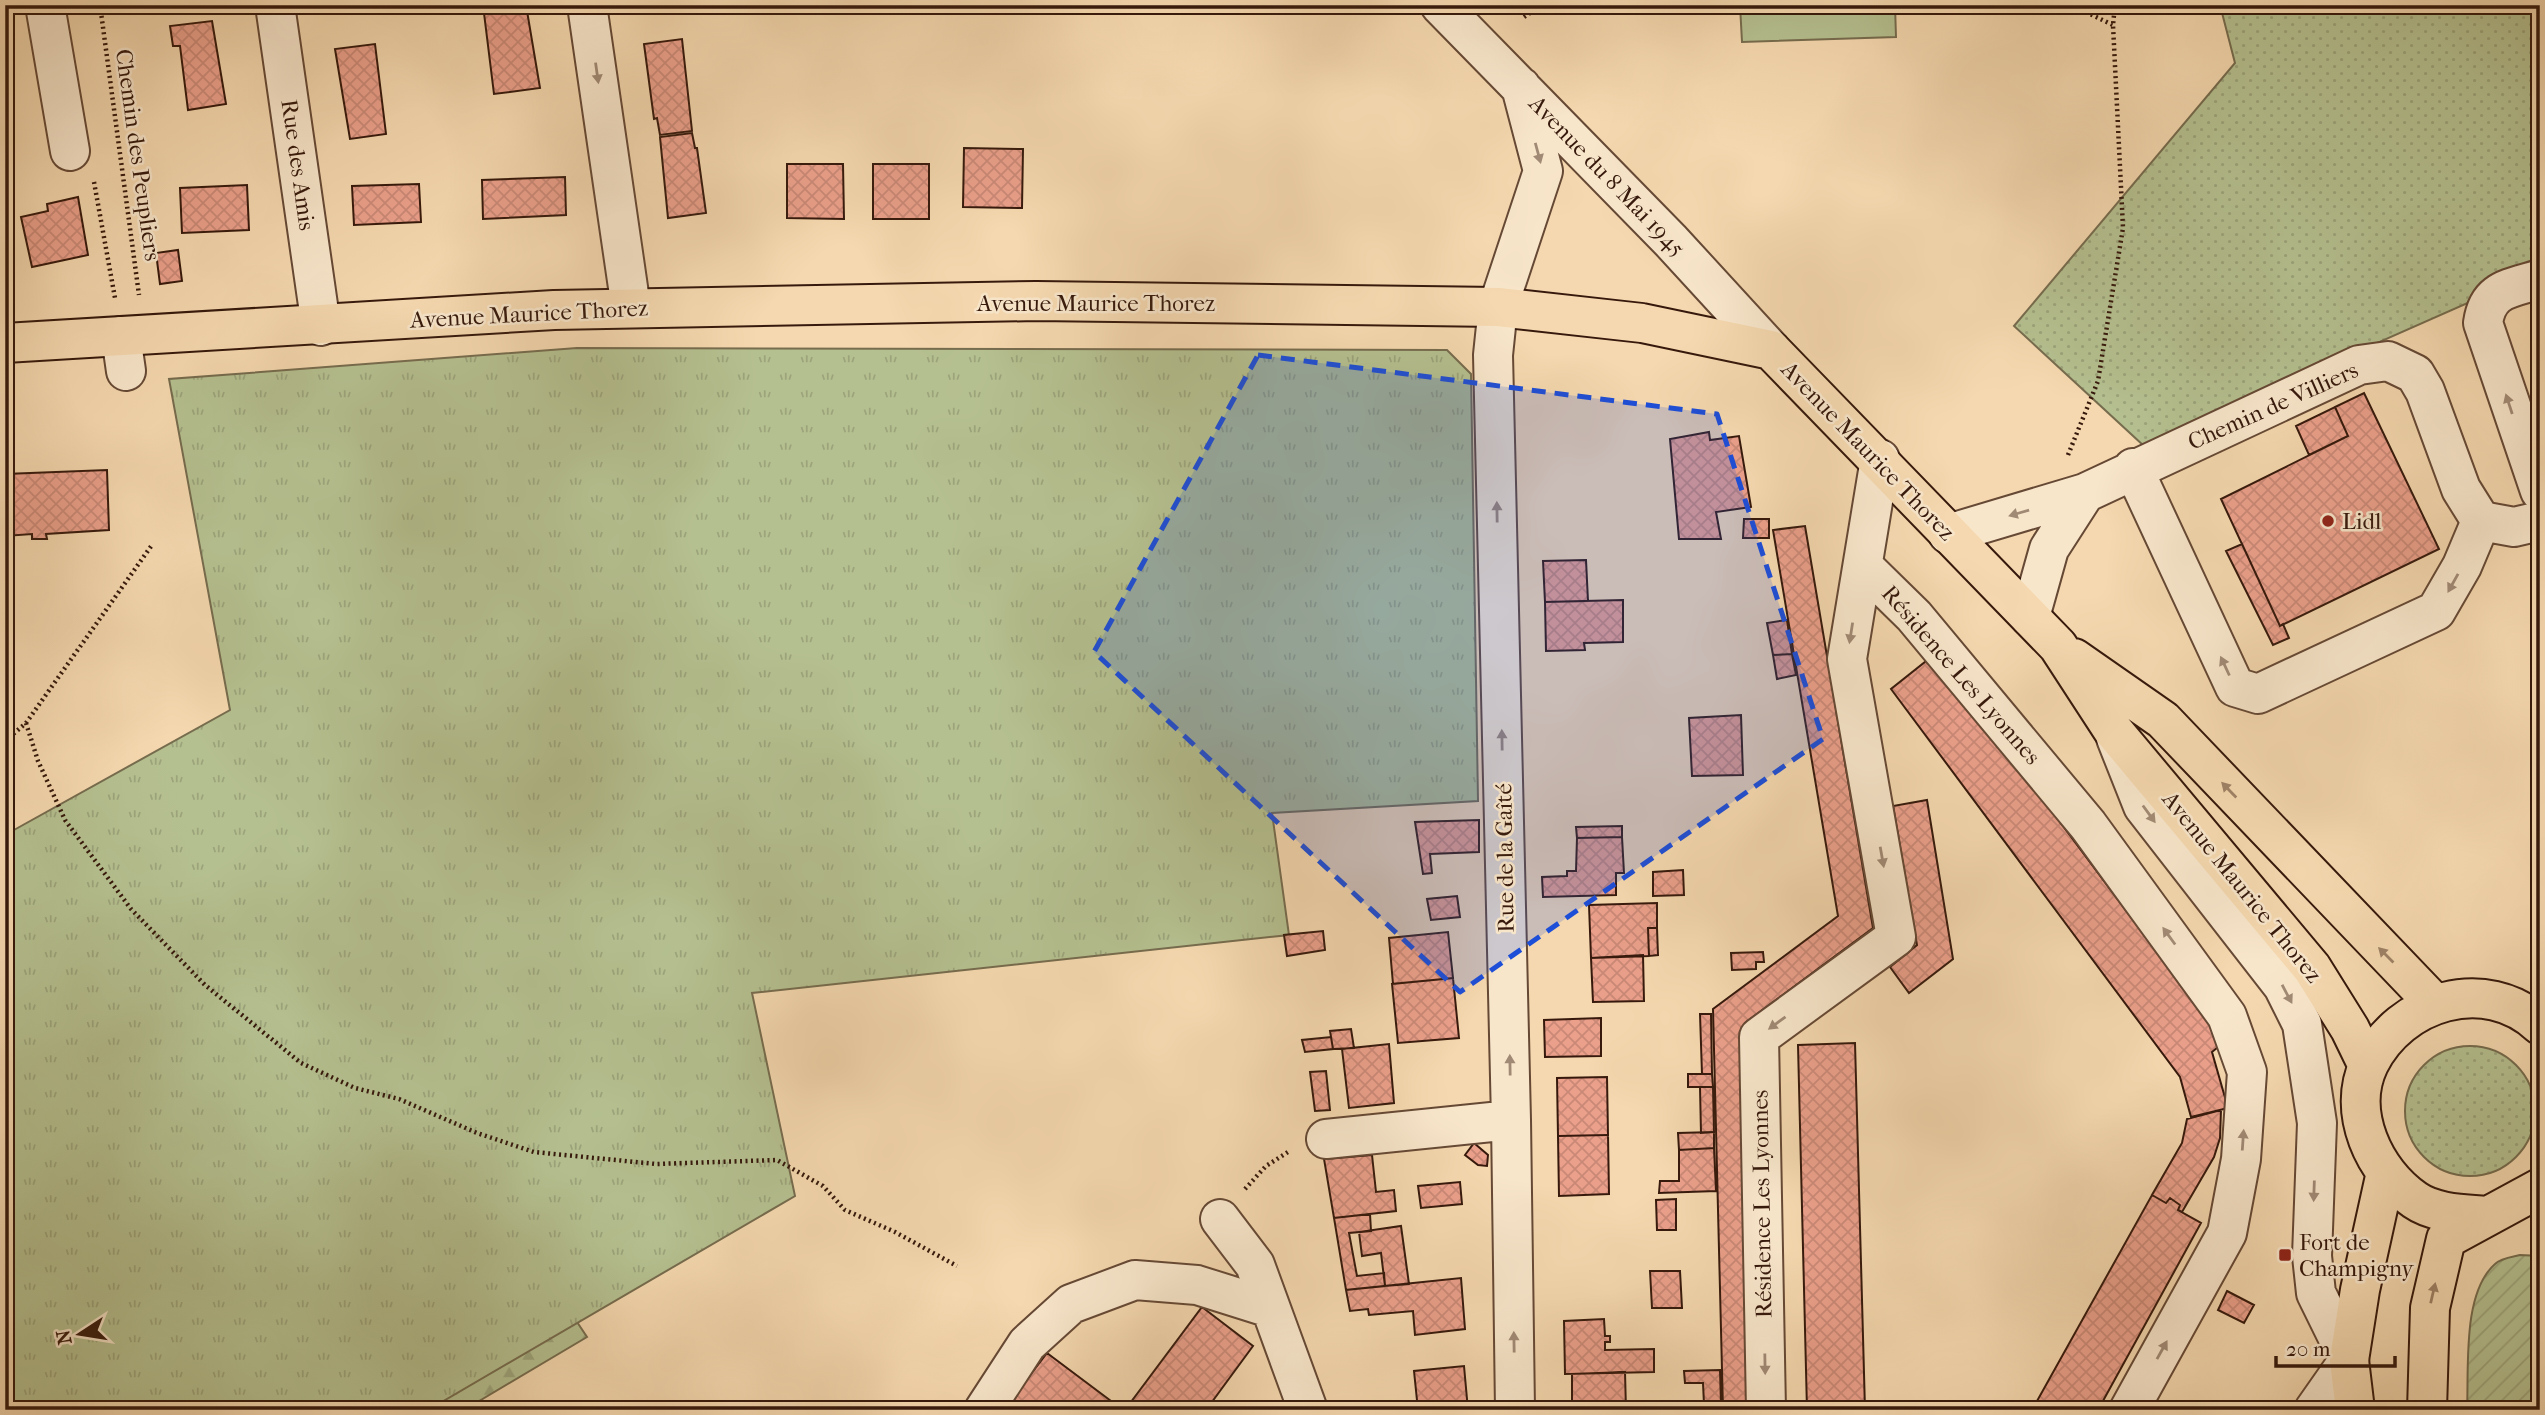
<svg xmlns="http://www.w3.org/2000/svg" width="2545" height="1415" font-family="'IM FELL French Canon',serif">
	<defs>
		<pattern id="grass-dots" width="8" height="8" patternUnits="userSpaceOnUse" patternTransform="scale(1.75)"><rect width="8" height="8" fill="#b5c090"/><path d="M2 2h.1M6 6h.1" fill="none" stroke="#9ca47b" stroke-width="1.8" stroke-linecap="round"/></pattern>
		<pattern id="forest-firs" width="22" height="20" patternUnits="userSpaceOnUse" patternTransform="scale(1.75)"><rect width="22" height="20" fill="#b5c090"/><path d="M5 1l3.5 6h-7zM16 11l3.5 6h-7z" fill="#9ca47b"/></pattern>
		<pattern id="park-tufts" width="24" height="20" patternUnits="userSpaceOnUse" patternTransform="scale(1.75)"><rect width="24" height="20" fill="#b5c090"/><path d="M3 7l-1-3M5 7V3M7 7l1-3M15 17l-1-3M17 17v-4M19 17l1-3" fill="none" stroke="#9ca47b"/></pattern>
		<pattern id="garden-furrows" width="10" height="10" patternUnits="userSpaceOnUse" patternTransform="scale(1.75)"><rect width="10" height="10" fill="#b5c090"/><path d="M-1 1l2-2M0 10L10 0M9 11l2-2" fill="none" stroke="#9ca47b"/></pattern>
		<pattern id="building-cross-hatch" width="8" height="8" patternUnits="userSpaceOnUse" patternTransform="scale(1.75)"><rect width="8" height="8" fill="#eba08b"/><path d="M0 0l8 8M0 8l8-8" fill="none" stroke="#ca8977"/></pattern>
	</defs>
	<rect width="100%" height="100%" fill="#f5d8af"/>
	<filter id="stains"><feTurbulence type="fractalNoise" baseFrequency=".00286" numOctaves="4"/><feColorMatrix values="0 0 0 0 .2 0 0 0 0 .09 0 0 0 0 .02 0 0 0 .5 -.17"/></filter>
	<radialGradient id="worn" r=".72"><stop offset=".6" stop-color="#630" stop-opacity="0"/><stop offset="1" stop-color="#630" stop-opacity=".3"/></radialGradient>
	<!-- grass -->
	<path fill="url(#grass-dots)" stroke="#766c4e" stroke-width="2" d="M2220 5H2540V271L2144 446 2014 326 2235 63Z
		M2405 1111a65 65 0 1 1 130 0a65 65 0 1 1-130 0Z"/>
	<!-- forest -->
	<path fill="url(#forest-firs)" stroke="#766c4e" stroke-width="2" d="M573 1316 587 1337 464 1410H416Z"/>
	<!-- park -->
	<path fill="url(#park-tufts)" stroke="#766c4e" stroke-width="2" d="M577 348 1447 350 1471 374 1478 801 1272 813 1289 935 752 993 795 1196 428 1410H5V835L230 710 169 379Z"/>
	<!-- garden -->
	<path fill="url(#garden-furrows)" stroke="#766c4e" stroke-width="2" d="M2520 1255 2540 1256V1410H2467C2469 1368 2462 1293 2495 1264 2501 1258 2512 1257 2520 1255Z"/>
	<!-- pitch -->
	<path fill="#b5c090" stroke="#766c4e" stroke-width="2" d="M1740 5H1895L1896 37 1742 42Z"/>
	<!-- building -->
	<path fill="url(#building-cross-hatch)" stroke="#36190c" stroke-width="2" d="M483 5H526L540 88 494 94Z
		M212 21 226 104 188 110 180 46H173L170 26Z
		M682 39 692 131 660 135 657 118 654 119 644 44Z
		M375 44 386 134 350 139 335 49Z
		M692 133 695 148H697L706 213 668 218 660 137Z
		M964 148 1023 149 1022 208 963 207Z
		M787 164H843L844 219 787 218Z
		M873 164H929V219H873Z
		M565 177 566 215 483 219 482 180Z
		M419 184 421 222 354 225 352 186Z
		M247 185 249 230 182 233 180 188Z
		M78 197 88 255 32 267 21 217 48 211 47 204Z
		M178 250 182 281 160 284 156 253Z
		M2364 393 2439 549 2280 626 2221 499 2348 436 2335 407Z
		M2335 407 2348 436 2309 455 2296 426Z
		M1709 432 1710 440 1739 436 1751 507 1716 512 1721 539H1679L1670 439Z
		M107 470 109 530 46 534 47 539H32V534L5 536V474Z
		M1744 519H1769V538H1743Z
		M1805 526 1873 928 1745 1023 1755 1410H1723L1713 1009 1838 916 1773 530Z
		M2242 544 2280 626 2283 624 2289 638 2273 645 2226 551Z
		M1586 560 1588 601 1545 602 1543 561Z
		M1623 600V642L1584 643 1585 650 1546 651 1545 602Z
		M1787 620 1792 654 1773 655 1767 623Z
		M1792 654 1796 675 1777 679 1773 655Z
		M1935 654 2224 1042 2212 1052 2228 1108 2191 1117 2180 1077 1891 689Z
		M1741 715 1743 775 1692 776 1689 718Z
		M1927 800 1953 959 1909 993 1890 967 1917 945 1893 806Z
		M1479 820V852L1430 854 1432 873 1423 874 1415 822Z
		M1622 826V837L1577 838 1576 827Z
		M1622 837 1624 873H1616V895L1543 897 1542 877 1567 876V871H1576L1577 838Z
		M1683 870 1684 895 1653 896V872Z
		M1457 896 1460 917 1431 920 1427 899Z
		M1657 903V928H1648L1649 956 1591 958 1589 905Z
		M1648 928H1657L1658 955 1649 956Z
		M1323 931 1325 950 1287 956 1284 935Z
		M1448 932 1453 978 1393 984 1389 938Z
		M1763 952 1764 962H1756V969L1732 970 1731 953Z
		M1643 955 1644 1001 1593 1002 1591 958Z
		M1453 978 1459 1038 1398 1043 1392 984Z
		M1700 1014H1711L1712 1074H1702Z
		M1601 1018V1056L1545 1057 1544 1020Z
		M1351 1029 1354 1048 1333 1049 1330 1031Z
		M1331 1037 1333 1049 1305 1052 1302 1040Z
		M1855 1043 1865 1410H1807L1798 1045Z
		M1389 1044 1394 1103 1349 1108 1342 1049Z
		M1326 1071 1330 1110 1315 1111 1310 1072Z
		M1688 1074H1712L1713 1087H1688Z
		M1607 1077 1608 1135 1558 1136 1557 1078Z
		M1700 1087H1713L1714 1132 1701 1133Z
		M2221 1110 2220 1138 2214 1157 2182 1212 2178 1210 2180 1205 2170 1198 2166 1203 2152 1195 2182 1143 2187 1119Z
		M1714 1132V1148L1679 1150 1678 1133Z
		M1608 1135 1609 1194 1559 1196 1558 1136Z
		M1474 1143 1488 1155 1487 1166 1478 1165 1465 1155Z
		M1714 1148 1716 1191 1659 1193 1660 1181H1679V1150Z
		M1372 1155 1376 1192 1394 1190 1396 1211 1334 1218 1324 1159Z
		M1460 1182 1462 1204 1421 1208 1418 1186Z
		M2152 1195 2166 1203 2170 1198 2180 1205 2178 1210 2201 1223 2098 1410H2032Z
		M1676 1199V1230H1657L1656 1200Z
		M1370 1214 1371 1231 1349 1233 1357 1276 1384 1273 1385 1286 1346 1290 1334 1218Z
		M1401 1226 1409 1284 1385 1286 1381 1253 1362 1256 1359 1232Z
		M1650 1271H1680L1682 1308H1652Z
		M1461 1278 1465 1329 1415 1335 1413 1311 1369 1315 1368 1309 1350 1311 1346 1290Z
		M2227 1291 2254 1305 2244 1323 2218 1310Z
		M1202 1307 1253 1346 1206 1410H1125Z
		M1604 1319 1605 1336H1610V1342H1605V1350L1654 1349V1372L1565 1374 1564 1321Z
		M1047 1353 1123 1410H1012L1007 1405Z
		M1464 1366 1468 1410H1418L1414 1371Z
		M1720 1370 1721 1404H1704L1703 1383H1685L1684 1371Z
		M1625 1372 1626 1410H1572V1374Z"/>
	<g fill="none" stroke-linecap="round" stroke-linejoin="round">
		<defs>
			<path id="minor" d="M45 5 70 151
				M275 5 321 326
				M587 5 631 308
				M1440 5 1671 241 1771 350
				M2540 279C2510 289 2488 288 2483 323L2540 491
				M121 336 126 371
				M2133 468 2235 687 2258 694 2436 611 2462 566 2481 521
				M1948 534 2085 493 2359 365 2388 361 2415 374 2425 391 2461 489 2481 521 2514 527 2540 521
				M1863 566 1914 616 2088 825 2227 1016 2247 1072 2241 1159 2227 1233 2129 1410
				M2030 617 2049 549 2085 493
				M2116 738 2143 806 2283 986 2302 1024 2317 1123 2312 1256 2316 1293 2349 1360 2314 1410
				M1326 1139 1511 1120
				M1220 1219 1255 1265 1308 1410
				M984 1410 1027 1344 1071 1304 1135 1280 1197 1285 1270 1308
				M1515 1410 1511 1120 1493 355 1498 307 1543 171 1521 87
				M1766 1410 1759 1037 1896 937 1847 659 1880 459"/>
			<path id="major" d="M5 343 554 310 1036 301 1498 307 1642 323 1771 350 2058 646 2112 729 2312 968 2350 1029 2368 1066
				M2074 658 2163 720 2434 1003
				M2488 1216C2465 1214 2435 1214 2415 1200 2374 1172 2346 1112 2369 1064 2400 1001 2485 974 2540 1025
				M2355 1410 2349 1360 2360 1290 2386 1172
				M2427 1410 2430 1308 2446 1239 2540 1188"/>
		</defs>
		<!-- minor casing -->
		<use href="#minor" stroke="#664935" stroke-width="42"/>
		<!-- major casing -->
		<use href="#major" stroke="#36190c" stroke-width="42"/>
		<!-- path -->
		<path stroke="#36190c" stroke-width="4.5" stroke-dasharray="2 3.5" stroke-linecap="butt" d="M100 5 139 295
			M2071 5 2113 25
			M1524 17 1542 5
			M94 182 115 298
			M2068 455 2098 381 2123 228 2113 25 2115 5
			M26 723 38 761 65 820 131 909 205 985 301 1063 355 1088 399 1099 477 1133 534 1152 656 1164 777 1160 823 1186 845 1210 895 1232 957 1266
			M5 741 26 723 152 545
			M1245 1189 1266 1166 1288 1152"/>
		<!-- minor -->
		<use href="#minor" stroke="#f8e6cb" stroke-width="38"/>
		<!-- major -->
		<use href="#major" stroke="#f5d8af" stroke-width="38"/>
	</g>
	<!-- one-way arrows -->
	<defs><path id="oneway-solid" d="M-6-.8H1V-3.2L6.5 0L1 3.2V.8H-6Z" transform="scale(1.75)"/></defs>
	<g fill="#a18a75">
		<use href="#oneway-solid" transform="translate(597 73) rotate(82)"/>
		<use href="#oneway-solid" transform="translate(1538 153) rotate(75)"/>
		<use href="#oneway-solid" transform="translate(2509 404) rotate(-108)"/>
		<use href="#oneway-solid" transform="translate(1497 512) rotate(-91)"/>
		<use href="#oneway-solid" transform="translate(2019 513) rotate(164)"/>
		<use href="#oneway-solid" transform="translate(2453 583) rotate(119)"/>
		<use href="#oneway-solid" transform="translate(1851 633) rotate(99)"/>
		<use href="#oneway-solid" transform="translate(2225 666) rotate(-115)"/>
		<use href="#oneway-solid" transform="translate(1502 740) rotate(-91)"/>
		<use href="#oneway-solid" transform="translate(2149 814) rotate(54)"/>
		<use href="#oneway-solid" transform="translate(1882 857) rotate(80)"/>
		<use href="#oneway-solid" transform="translate(2169 936) rotate(-126)"/>
		<use href="#oneway-solid" transform="translate(2287 994) rotate(62)"/>
		<use href="#oneway-solid" transform="translate(1777 1023) rotate(144)"/>
		<use href="#oneway-solid" transform="translate(1510 1065) rotate(-91)"/>
		<use href="#oneway-solid" transform="translate(2243 1140) rotate(-86)"/>
		<use href="#oneway-solid" transform="translate(2314 1191) rotate(92)"/>
		<use href="#oneway-solid" transform="translate(1514 1342) rotate(-91)"/>
		<use href="#oneway-solid" transform="translate(2162 1350) rotate(-61)"/>
		<use href="#oneway-solid" transform="translate(1765 1364) rotate(89)"/>
	</g>
	<g fill="#9f8266">
		<use href="#oneway-solid" transform="translate(2229 790) rotate(-134)"/>
		<use href="#oneway-solid" transform="translate(2386 955) rotate(-135)"/>
		<use href="#oneway-solid" transform="translate(2433 1293) rotate(-77)"/>
	</g>
	<!-- marked area -->
	<path fill="#1d4ed8" fill-opacity="0.2" stroke="#1d4ed8" stroke-width="5" stroke-dasharray="14 9" stroke-linejoin="round" d="M1258 355 1717 414 1823 739 1460 992 1094 652Z"/>
	<!-- markers -->
	<g fill="#8f2418" stroke="#f8e6cb" stroke-width="2.5">
		<circle cx="2328" cy="521" r="7"/>
		<rect x="2278" y="1248" width="14" height="14" rx="3.5"/>
	</g>
	<g text-anchor="middle" dominant-baseline="central" stroke-width="5" stroke-linejoin="round" paint-order="stroke">
		<!-- street labels -->
		<g font-size="23" fill="#36190c" stroke="#f8e6cb">
			<text transform="translate(138 155) rotate(82)">Chemin des Peupliers</text>
			<text transform="translate(298 165) rotate(82)">Rue des Amis</text>
			<text transform="translate(1607 176) rotate(46)">Avenue du 8 Mai 1945</text>
			<text x="1096" y="303">Avenue Maurice Thorez</text>
			<text transform="translate(529 314) rotate(-3)">Avenue Maurice Thorez</text>
			<text transform="translate(2273 406) rotate(-24)">Chemin de Villiers</text>
			<text transform="translate(1868 451) rotate(46)">Avenue Maurice Thorez</text>
			<text transform="translate(1961 675) rotate(49)">Résidence Les Lyonnes</text>
			<text transform="translate(1505 858) rotate(-91)">Rue de la Gaîté</text>
			<text transform="translate(2242 887) rotate(51)">Avenue Maurice Thorez</text>
			<text transform="translate(1762 1204) rotate(-91)">Résidence Les Lyonnes</text>
		</g>
		<!-- poi labels -->
		<g font-size="23" fill="#36190c" stroke="#f8e6cb" text-anchor="start">
			<text x="2342" y="521">Lidl</text>
			<text x="2299" y="1242">Fort de<tspan x="2299" dy="26">Champigny</tspan></text>
		</g>
	</g>
	<!-- margin -->
	<rect width="2545" height="1415" fill="none" stroke="#f5d8af" stroke-width="28"/>
	<rect x="7" y="7" width="2531" height="1401" fill="none" stroke="#36190c" stroke-width="3.5"/>
	<rect x="14" y="14" width="2517" height="1387" fill="none" stroke="#36190c" stroke-width="2"/>
	<!-- north arrow -->
	<g transform="translate(80 1334) rotate(258)" stroke="#f8e6cb" stroke-width="5" paint-order="stroke">
	<path d="M0-5L12 26L0 18L-12 26Z" fill="#36190c"/>
	<text y="-10" font-size="19" font-weight="bold" text-anchor="middle" fill="#36190c">N</text>
	</g>
	<!-- scale -->
	<path d="M2276 1356v10h119v-10" fill="none" stroke="#36190c" stroke-width="3.5"/>
	<text x="2286" y="1356" font-size="21" fill="#36190c" stroke="#f8e6cb" stroke-width="5" paint-order="stroke">20 m</text>
	<rect width="100%" height="100%" filter="url(#stains)"/>
	<rect width="100%" height="100%" fill="url(#worn)"/>
</svg>
